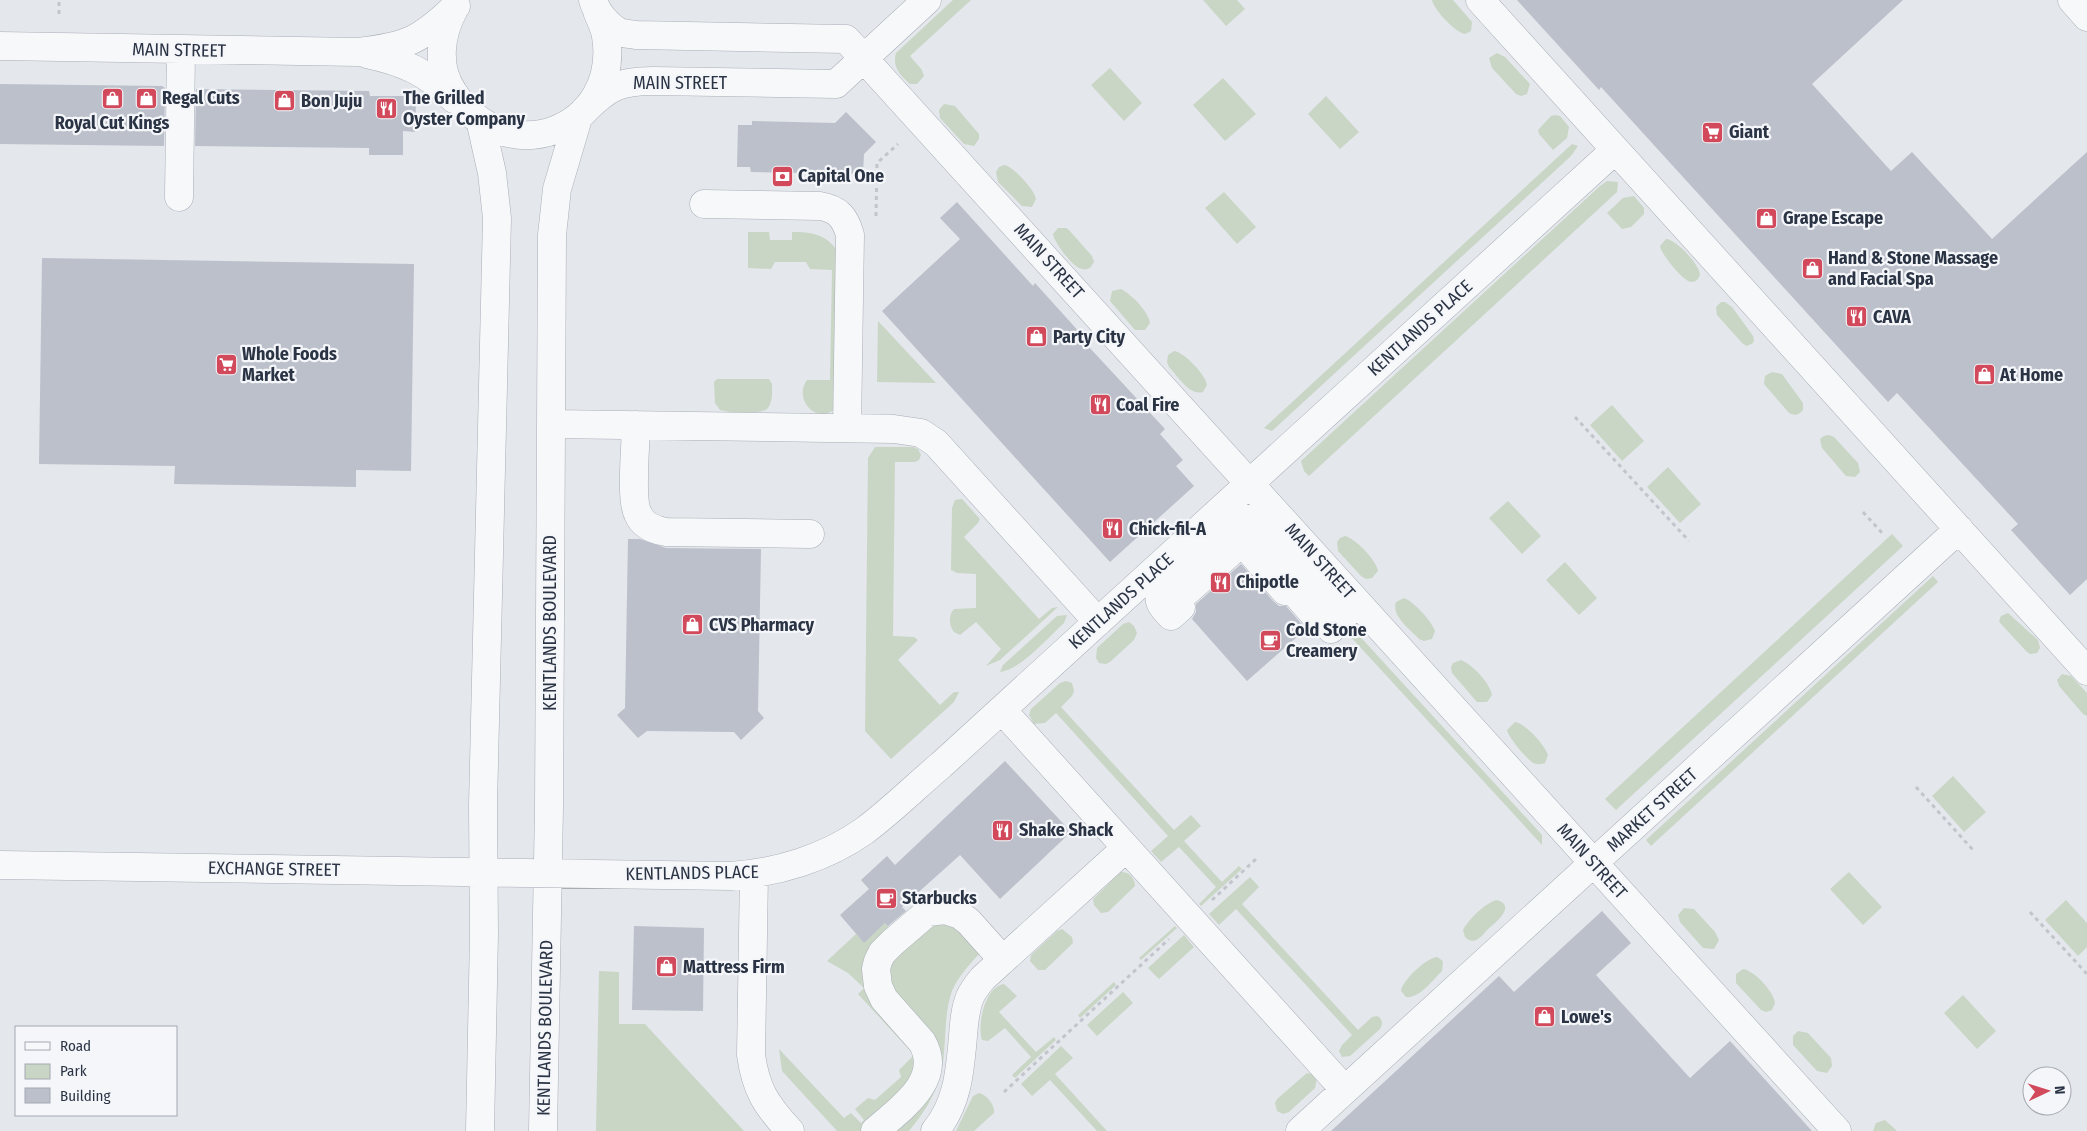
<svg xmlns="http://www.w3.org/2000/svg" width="2087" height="1131" font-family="'Fira Sans Condensed',sans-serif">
	<rect width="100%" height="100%" fill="#e4e7ec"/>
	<!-- green -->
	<path fill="#c9d6c5" d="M953 0H971L910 56 922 70 924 76 917 84H910C900 75 892 67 896 53Z
		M1203 0H1237L1245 9 1226 26Z
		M1432 0H1453L1472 22 1471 31 1465 34C1456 33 1434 10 1432 0Z
		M1497 53 1505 57 1530 84 1527 94 1521 96 1516 94 1492 68 1489 58Z
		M1110 68 1142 103 1124 121 1091 85Z
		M1223 78 1256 114 1225 141 1193 105Z
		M1326 96 1359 132 1340 149 1308 114Z
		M944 104 955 106 979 134V139L974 146 964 144 940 118 939 110Z
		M1555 115 1560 116 1569 127 1567 138 1553 150 1539 134 1538 130 1551 116Z
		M1572 144 1578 146 1571 156 1272 431 1264 428Z
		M1004 165C1013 166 1035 190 1036 199L1032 207 1022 206 998 182 996 172 999 167Z
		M1607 181 1618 182 1617 192 1309 476 1304 471 1301 461 1600 186Z
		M1224 192 1256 227 1237 244 1205 208Z
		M1634 196 1644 208V214L1631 227 1622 229 1607 213 1623 198Z
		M1058 228H1066L1069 230 1092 256 1094 262 1090 268C1087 269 1085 270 1082 269 1073 268 1054 242 1053 234Z
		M748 232H769L770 240H792V232C812 232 825 234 838 251L834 410C813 424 794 397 807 380H830L832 270 810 269 806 262H775L771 269 748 268Z
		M1666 239C1676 239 1700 265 1700 275 1698 279 1697 282 1691 282 1683 281 1661 254 1660 246Z
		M1121 289C1131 294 1149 312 1150 323L1145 330H1135L1110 301 1112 291Z
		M1721 302H1725L1732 307 1753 336 1754 340 1753 343 1747 346 1743 344 1717 315 1716 307Z
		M878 321 936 383 877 382Z
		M1174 351C1184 352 1206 375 1207 385L1203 392C1189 396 1178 376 1169 367L1167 362 1168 355Z
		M1772 372 1782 374 1803 403V410C1799 415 1795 416 1789 413L1764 384 1765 376Z
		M717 379H769L772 384C772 392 773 401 768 408 762 415 729 413 720 410L715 403 714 382Z
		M1612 405 1644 441 1622 461 1590 425Z
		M1829 435 1834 437 1858 463 1860 472 1855 477 1846 476 1822 448 1820 439 1824 436Z
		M875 447H913L918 449 921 455 919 460 915 462H895L893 636 914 637 918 640 898 660 940 705 954 692H959L954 702 891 759 865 731 868 458Z
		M1668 467 1701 504 1680 523 1647 487Z
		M962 499 980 519 978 523 964 537 1039 619 1052 608 1058 607 1000 660 986 666 1001 649 976 622 960 635 954 632C949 626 948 615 954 609L976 608V574L957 573 951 570 952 508 955 500Z
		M1508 501 1541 536 1522 554 1489 518Z
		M1892 534 1903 546 1616 810 1605 799Z
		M1345 536C1355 538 1377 561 1378 571L1372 578 1366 579 1361 576 1338 551 1337 542 1340 538Z
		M1565 562 1597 598 1579 615 1546 580Z
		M1933 576 1938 582 1651 846 1646 840Z
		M1404 598C1414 602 1431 620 1435 631L1432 639 1424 641 1419 639C1410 629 1391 616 1396 602Z
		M2008 613 2038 640 2040 648 2037 653 2030 654 2027 652 2001 624 1999 621 2001 616Z
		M1067 615 1064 623C1048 637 1022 669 1000 672L1003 665 1057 616Z
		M1343 618 1542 835V845L1338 623Z
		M1129 622 1134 626 1137 633 1134 640 1110 662 1106 664 1099 663 1096 658 1097 648 1123 624Z
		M1461 660C1472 664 1490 683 1492 695L1487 702H1477L1452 673 1451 667 1453 663Z
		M2062 674 2071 676 2087 693V716L2083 714 2059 686 2057 680Z
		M1066 681 1072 683 1074 691 1072 696 1061 707 1174 830 1191 815 1201 826 1184 841 1222 882 1239 866 1242 869 1201 906 1199 904 1216 887 1179 847 1161 862 1151 851 1168 836 1056 713 1045 723 1034 724 1029 715 1031 709 1060 683Z
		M1515 722C1525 723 1545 745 1548 755L1545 763C1541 764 1538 765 1533 763 1526 758 1508 737 1507 730Z
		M1953 776 1986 812 1964 832 1932 796Z
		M1121 872C1129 872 1135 878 1135 886L1108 912 1101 913 1094 905 1093 899Z
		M1849 872 1882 907 1863 925 1830 889Z
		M1250 877 1259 887 1242 904 1358 1030 1372 1017 1377 1016C1383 1019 1383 1024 1380 1029L1350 1056 1342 1057 1339 1051 1342 1045 1352 1035 1236 909 1219 925 1209 914Z
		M1497 900C1517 906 1495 923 1488 929 1485 932 1481 938 1476 940 1472 942 1468 940 1465 937L1463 930C1468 920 1486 902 1497 900Z
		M2066 900 2087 923V947L2078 956 2045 920Z
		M1684 908 1694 909 1715 932 1719 940 1714 949 1703 948 1680 922 1678 915Z
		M952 921 979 954C969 965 958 977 952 991 945 1010 946 1032 944 1052 942 1084 929 1107 909 1131H886L929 1088 891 994 887 966 924 926Z
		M885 923 891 929C885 934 878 939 874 945 870 952 869 959 868 967 867 982 871 995 880 1006 900 1035 944 1057 903 1094L900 1091 895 1095 898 1099 862 1131H837L782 1071 779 1049 844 1118 851 1113 861 1123 864 1120 855 1109 868 1098 875 1100 901 1077 899 1070 914 1055 858 994 864 988 848 973 827 961 856 934 864 942Z
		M1175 926 1177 928 1141 960 1139 958Z
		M1062 929 1072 937 1073 943 1045 970H1038L1030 961 1031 955 1057 931Z
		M1184 935 1194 947 1159 979 1148 968Z
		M1437 957 1443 961 1442 971C1433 980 1419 999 1406 997L1401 991C1402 981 1426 958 1437 957Z
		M1743 969C1755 971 1774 992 1775 1003L1772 1010 1766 1012 1761 1010 1736 983V974Z
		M599 971 619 972V1024H645L744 1131H596Z
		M1114 982 1116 985 1080 1018 1078 1015Z
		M1004 984 1017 996 999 1012 1036 1052 1054 1037 1056 1040 1015 1078 1012 1075 1031 1057 1005 1028 988 1041 982 1040C977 1024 985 987 1004 984Z
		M1123 992 1133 1003 1097 1036 1087 1025Z
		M1963 995 1996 1031 1977 1049 1944 1013Z
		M1798 1031 1808 1033 1831 1058 1832 1066 1827 1073 1817 1071 1793 1045V1036Z
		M1061 1046 1073 1058 1055 1074 1107 1131H1097L1050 1080 1032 1096 1021 1084Z
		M1307 1073 1312 1074 1317 1078 1315 1088 1289 1112 1283 1114 1277 1111 1275 1103 1277 1099Z
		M979 1093C987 1095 995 1105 994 1113L974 1131H956L973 1096Z
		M1885 1120 1897 1131H1873L1876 1123Z"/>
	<!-- building -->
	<path fill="#bbc0ca" d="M1517 0H1903L1812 84 1891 171 1912 152 1992 239 2087 152V579L2070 595 2011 530 2018 524 1897 393 1888 402 1601 87 1599 90Z
		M0 84 162 86 165 88 164 146 0 144Z
		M196 89 369 91 370 96H404V103H416L415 132 403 131V155H369V148L195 146Z
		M846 112 876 142 864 154 863 174 751 172 750 167H737L738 125H752V121L835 123Z
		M957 202 1033 286 1035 283 1091 345 1089 347 1165 429 1160 434 1183 460 1176 466 1194 486 1110 562 882 311 960 239 940 218Z
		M42 258 414 264 411 471 356 470V487L174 484 175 466 39 464Z
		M628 539H640L666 548 761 549 758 711 764 718 741 740 734 732 647 731 638 738 617 715 625 708Z
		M1241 564 1273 601 1279 606H1286L1306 629 1247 681 1192 619 1196 612V604Z
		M1005 761 1071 832 1000 899 960 855 902 907 906 911 888 926 885 923 864 943 840 915 869 889 861 880 887 856 895 865Z
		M1602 911 1631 943 1596 975 1690 1078 1730 1041 1812 1131H1331L1499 976 1514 992Z
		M634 926 704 928 703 1011 632 1010Z"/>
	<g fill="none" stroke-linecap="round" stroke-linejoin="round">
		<defs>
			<path id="minor" d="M593 0C596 12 608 26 619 32 624 34 631 34 636 35L846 39 1837 1131
				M1480 0 2087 671
				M2072 0 2087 17
				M454 9C440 35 436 67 453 92 506 174 621 130 606 36 605 28 600 19 597 11
				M0 46 358 52C407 46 420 41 456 6
				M367 54C404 62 427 72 454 99
				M584 111C608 87 619 81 653 81L836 84 927 0
				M179 197 181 50
				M704 204 820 206C838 209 845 217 850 235L847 428
				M552 424 894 429 921 433 936 443 1098 622
				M636 425C636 444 630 499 638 514 643 526 654 530 666 532L810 534
				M1240 519H1249L1257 523 1343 618 1331 629 1320 617 1318 619 1290 587 1285 591 1242 542 1176 601 1181 607 1171 616C1162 607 1155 600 1163 588L1232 524Z
				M1002 710 1345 1090
				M0 865 730 876C777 873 826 858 864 831 891 811 915 787 941 765L1615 150
				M754 874 751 1055C756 1090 766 1105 790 1131
				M480 1131 484 934 483 805 497 218 492 173 481 124
				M543 1131 549 807 552 235 557 189 578 118
				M875 1131C900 1109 944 1080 922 1042L884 999 878 986 876 969 878 961 882 953 893 942 928 912 945 910 960 915 969 922 1003 960
				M935 1131C958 1103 960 1070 963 1036 964 1023 965 1009 970 997 973 990 978 984 983 978L1126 848
				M1300 1131 1959 529"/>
		</defs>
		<!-- minor casing -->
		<use href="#minor" stroke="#a9aeb7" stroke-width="29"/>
		<!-- path -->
		<path stroke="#c2c5cb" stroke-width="3" stroke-dasharray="4 4" stroke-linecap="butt" d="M59 14V0
			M876 216 877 163 898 144
			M1575 417 1689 541
			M1863 512 1884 535
			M1916 787 1973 850
			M1212 900 1256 859
			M2030 912 2087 974
			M1004 1092 1169 939"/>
		<!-- minor -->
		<use href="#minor" stroke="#f7f8fa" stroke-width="28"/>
	</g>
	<!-- icons -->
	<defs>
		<symbol id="shop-square" viewBox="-11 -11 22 22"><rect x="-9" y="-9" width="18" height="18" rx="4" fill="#d1495b" stroke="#f4f6f9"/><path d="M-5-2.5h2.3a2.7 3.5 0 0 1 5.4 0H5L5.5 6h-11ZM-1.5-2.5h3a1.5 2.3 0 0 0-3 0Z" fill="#fff"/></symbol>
		<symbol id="restaurant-square" viewBox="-11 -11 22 22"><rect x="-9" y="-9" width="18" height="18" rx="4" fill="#d1495b" stroke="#f4f6f9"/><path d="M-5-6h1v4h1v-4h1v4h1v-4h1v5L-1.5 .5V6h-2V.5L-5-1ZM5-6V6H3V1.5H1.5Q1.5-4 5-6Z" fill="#fff"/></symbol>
		<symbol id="supermarket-square" viewBox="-11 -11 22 22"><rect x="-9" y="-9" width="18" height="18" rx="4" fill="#d1495b" stroke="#f4f6f9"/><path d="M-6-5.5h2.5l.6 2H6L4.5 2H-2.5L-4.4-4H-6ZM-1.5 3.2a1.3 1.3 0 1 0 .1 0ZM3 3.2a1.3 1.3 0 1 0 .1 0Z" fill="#fff"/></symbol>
		<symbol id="bank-square" viewBox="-11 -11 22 22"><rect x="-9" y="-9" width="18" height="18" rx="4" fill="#d1495b" stroke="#f4f6f9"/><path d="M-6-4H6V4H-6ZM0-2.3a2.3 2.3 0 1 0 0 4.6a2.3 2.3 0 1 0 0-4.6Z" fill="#fff"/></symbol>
		<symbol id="cafe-square" viewBox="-11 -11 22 22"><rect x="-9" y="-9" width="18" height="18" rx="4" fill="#d1495b" stroke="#f4f6f9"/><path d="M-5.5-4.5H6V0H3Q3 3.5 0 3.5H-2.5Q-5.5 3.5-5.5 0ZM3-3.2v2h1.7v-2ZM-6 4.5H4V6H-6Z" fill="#fff"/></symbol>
	</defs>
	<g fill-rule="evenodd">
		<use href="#shop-square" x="100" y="86" width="25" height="25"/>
		<use href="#shop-square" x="134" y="86" width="25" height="25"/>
		<use href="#shop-square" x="272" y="88" width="25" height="25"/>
		<use href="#restaurant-square" x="374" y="96" width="25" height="25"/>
		<use href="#supermarket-square" x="1700" y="120" width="25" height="25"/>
		<use href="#bank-square" x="770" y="164" width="25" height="25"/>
		<use href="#shop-square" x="1754" y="206" width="25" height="25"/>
		<use href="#shop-square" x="1800" y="256" width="25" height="25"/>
		<use href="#restaurant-square" x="1844" y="304" width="25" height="25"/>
		<use href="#shop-square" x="1024" y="324" width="25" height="25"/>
		<use href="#supermarket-square" x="214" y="352" width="25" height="25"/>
		<use href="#shop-square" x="1972" y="362" width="25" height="25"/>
		<use href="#restaurant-square" x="1088" y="392" width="25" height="25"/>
		<use href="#restaurant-square" x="1100" y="516" width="25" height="25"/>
		<use href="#restaurant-square" x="1208" y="570" width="25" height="25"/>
		<use href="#shop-square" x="680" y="612" width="25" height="25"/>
		<use href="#cafe-square" x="1258" y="628" width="25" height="25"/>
		<use href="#restaurant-square" x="990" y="818" width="25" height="25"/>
		<use href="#cafe-square" x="874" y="886" width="25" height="25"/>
		<use href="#shop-square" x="654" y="954" width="25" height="25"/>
		<use href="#shop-square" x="1532" y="1004" width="25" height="25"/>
	</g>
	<g text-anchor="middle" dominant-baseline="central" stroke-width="4.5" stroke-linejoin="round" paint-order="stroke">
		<!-- street labels -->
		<g font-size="18" fill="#2b3445" stroke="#f4f6f9">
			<text transform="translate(179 50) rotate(1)">MAIN STREET</text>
			<text x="680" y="83">MAIN STREET</text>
			<text transform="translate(1049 261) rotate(48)">MAIN STREET</text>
			<text transform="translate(1420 328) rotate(-42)">KENTLANDS PLACE</text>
			<text transform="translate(1320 561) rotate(48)">MAIN STREET</text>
			<text transform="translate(1121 601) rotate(-42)">KENTLANDS PLACE</text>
			<text transform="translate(550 623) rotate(-90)">KENTLANDS BOULEVARD</text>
			<text transform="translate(1652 810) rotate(-42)">MARKET STREET</text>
			<text transform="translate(1592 861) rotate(48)">MAIN STREET</text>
			<text transform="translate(274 869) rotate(1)">EXCHANGE STREET</text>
			<text transform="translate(692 873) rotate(-1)">KENTLANDS PLACE</text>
			<text transform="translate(545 1028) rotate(-89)">KENTLANDS BOULEVARD</text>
		</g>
		<!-- poi labels -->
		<g font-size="18" font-weight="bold" fill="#2b3445" stroke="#f4f6f9" text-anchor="start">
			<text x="162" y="98">Regal Cuts</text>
			<text x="403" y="98">The Grilled<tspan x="403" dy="21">Oyster Company</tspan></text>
			<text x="301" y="101">Bon Juju</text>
			<text x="112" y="123" text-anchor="middle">Royal Cut Kings</text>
			<text x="1729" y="132">Giant</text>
			<text x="798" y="176">Capital One</text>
			<text x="1783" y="218">Grape Escape</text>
			<text x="1828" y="258">Hand &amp; Stone Massage<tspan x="1828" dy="21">and Facial Spa</tspan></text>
			<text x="1873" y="317">CAVA</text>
			<text x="1053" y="337">Party City</text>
			<text x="242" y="354">Whole Foods<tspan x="242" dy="21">Market</tspan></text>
			<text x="2000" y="375">At Home</text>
			<text x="1116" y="405">Coal Fire</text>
			<text x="1129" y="529">Chick-fil-A</text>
			<text x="1236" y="582">Chipotle</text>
			<text x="709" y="625">CVS Pharmacy</text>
			<text x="1286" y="630">Cold Stone<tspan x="1286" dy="21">Creamery</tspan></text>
			<text x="1019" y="830">Shake Shack</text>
			<text x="902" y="898">Starbucks</text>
			<text x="683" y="967">Mattress Firm</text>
			<text x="1561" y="1017">Lowe's</text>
		</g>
	</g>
	<!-- legend -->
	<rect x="15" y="1026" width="162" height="90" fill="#f4f6f9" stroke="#a4a8b1"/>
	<rect x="25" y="1042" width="25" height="8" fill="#f7f8fa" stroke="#a4a8b1"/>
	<text x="60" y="1051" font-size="15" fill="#2b3445">Road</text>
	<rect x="25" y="1064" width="25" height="15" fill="#c9d6c5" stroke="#a4a8b1"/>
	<text x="60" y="1076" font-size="15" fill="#2b3445">Park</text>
	<rect x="25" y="1088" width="25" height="15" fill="#bbc0ca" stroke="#a4a8b1"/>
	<text x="60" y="1101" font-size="15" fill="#2b3445">Building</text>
	<!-- north arrow -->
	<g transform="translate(2047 1091) rotate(86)"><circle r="24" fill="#f4f6f9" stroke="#a4a8b1"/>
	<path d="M0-4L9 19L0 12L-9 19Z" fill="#d1495b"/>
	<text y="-8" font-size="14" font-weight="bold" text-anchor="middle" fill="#2b3445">N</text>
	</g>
</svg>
